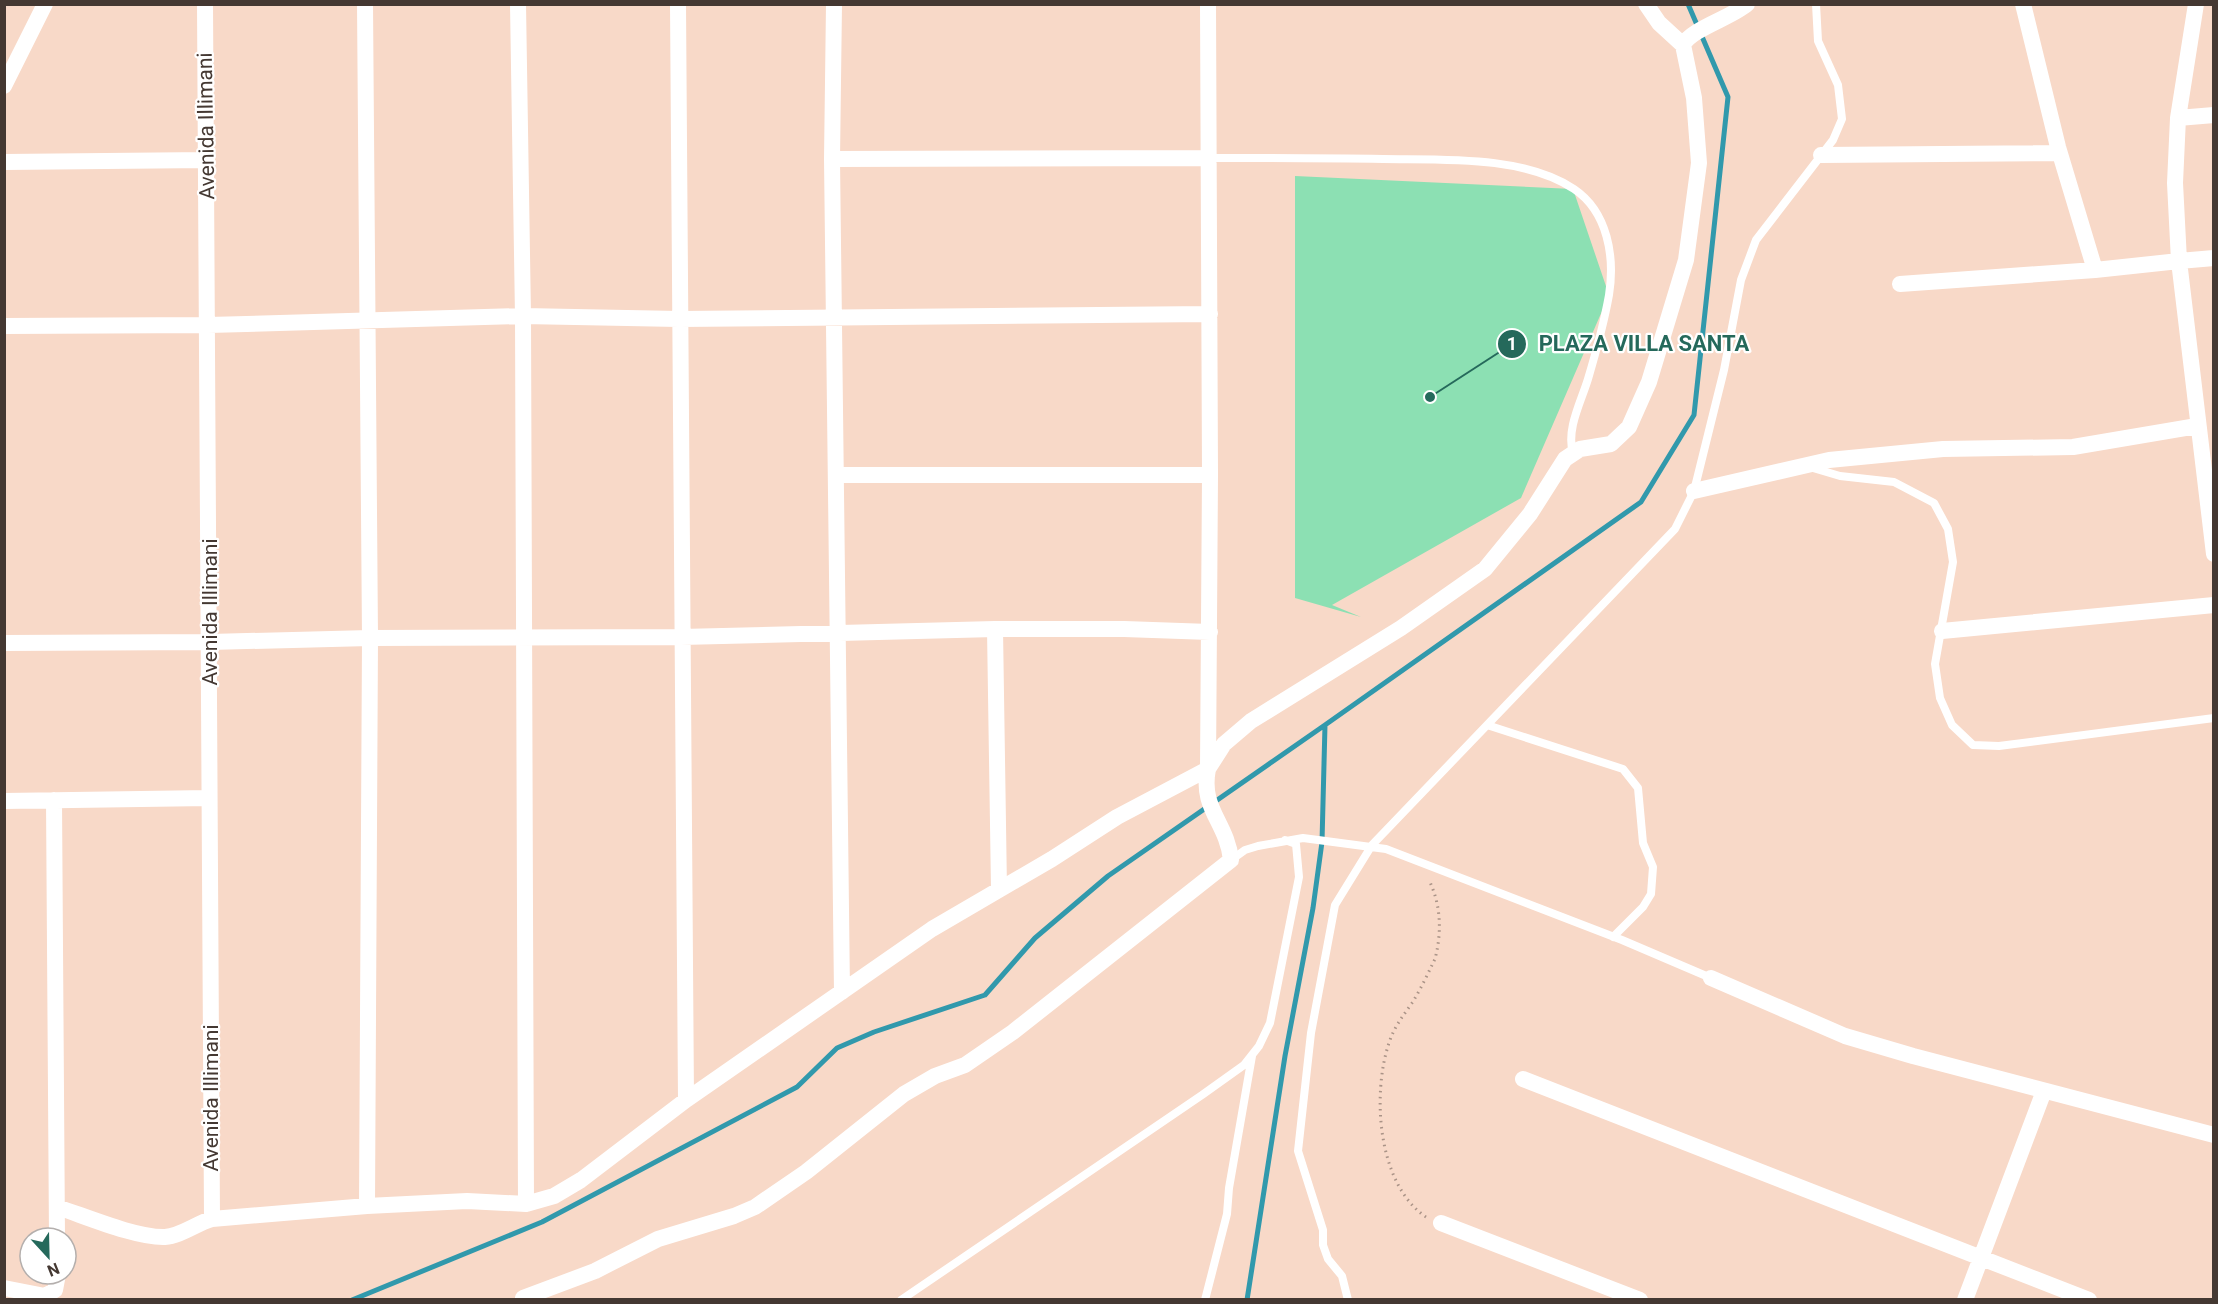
<svg xmlns="http://www.w3.org/2000/svg" width="2218" height="1304" font-family="Roboto,sans-serif">
	<rect width="100%" height="100%" fill="#f8d9c8"/>
	<!-- green -->
	<path fill="#8ce0b3" d="M1295 176 1573 189 1609 295 1521 498 1332 605 1361 617 1295 598Z"/>
	<g fill="none" stroke-linecap="round" stroke-linejoin="round">
		<!-- stream -->
		<path stroke="#3199ac" stroke-width="5" d="M352 1300 542 1222 797 1087 837 1048 874 1032 985 995 1035 938 1108 876 1325 725
			M1247 1300 1285 1056 1313 908 1322 842 1325 725 1641 502 1694 415 1728 97 1688 4"/>
		<!-- path -->
		<path stroke="#aa9387" stroke-width="3" stroke-dasharray="1.5 4.5" stroke-linecap="butt" d="M1426 1217C1377 1184 1372 1093 1389 1043 1394 1027 1403 1016 1412 1003 1421 989 1428 973 1435 959 1442 932 1441 905 1429 880"/>
		<!-- lane -->
		<path stroke="#fff" stroke-width="8" d="M1210 158C1268 158 1325 158 1383 159 1441 160 1523 155 1574 189 1608 212 1615 257 1609 295 1604 323 1596 352 1588 379 1581 402 1566 429 1573 453
			M1813 468 1840 476 1894 482 1934 503 1948 529 1953 562 1935 664 1940 698 1952 725 1973 745 1999 746 2214 718
			M1487 725 1623 769 1638 788 1643 843 1653 867 1651 894 1643 907 1613 937
			M1231 860 1245 850 1258 846 1303 838 1386 849 1622 940 1711 978
			M901 1300 1202 1095 1244 1065 1259 1046 1270 1023 1299 877 1296 844 1285 840
			M1205 1300 1227 1214 1229 1188 1252 1056
			M1348 1300 1342 1276 1328 1259 1323 1245V1230L1298 1151 1311 1033 1335 905 1372 845 1675 529 1694 491 1724 370 1741 280 1756 240 1833 140 1842 119 1838 85 1818 41 1816 4"/>
		<!-- street -->
		<path stroke="#fff" stroke-width="16" d="M205 4 212 1219
			M365 4 370 638 367 1206
			M518 4 523 316 526 1204
			M678 4 686 1100
			M834 4 832 159 842 992
			M1646 4 1659 23 1683 45
			M2023 4 2058 147 2095 270 2179 261 2175 183 2178 118 2196 4
			M4 86 45 4
			M2178 118 2214 115
			M1821 155 2059 153
			M832 159 1210 158
			M4 162 207 160
			M2214 258 2179 261 2214 554
			M1900 284 2095 270
			M4 326 208 325 523 316 679 319 1210 314
			M838 475H1210
			M1694 491 1829 460 1943 449 2073 447 2197 426
			M995 629 999 889
			M1942 631 2214 605
			M4 643 210 642 370 638 681 637 995 629H1124L1210 632
			M54 800 57 1238
			M4 801 209 798
			M1711 978 1845 1036 1913 1056 2214 1135
			M1523 1079 2089 1300
			M57 1207C85 1216 136 1238 165 1237 181 1236 197 1223 212 1219L367 1206 467 1201 526 1204 554 1196 581 1180 686 1100 932 929 1052 859 1117 817 1208 769 1224 744 1251 721 1401 628 1485 569 1530 514 1565 459 1580 449 1611 444 1629 427 1649 382 1686 260 1699 163 1694 98 1683 45C1691 29 1731 18 1747 4
			M1441 1223 1640 1300
			M4 1288 45 1296 55 1290 58 1274
			M523 1298 595 1271 658 1239 734 1216 755 1207 806 1172 904 1094 935 1076 965 1065 1013 1032 1231 860C1227 822 1200 809 1208 769L1210 475 1208 4
			M1965 1300 2044 1091"/>
	</g>
	<g text-anchor="middle" dominant-baseline="central" stroke-width="4.5" stroke-linejoin="round" paint-order="stroke">
		<!-- street labels -->
		<g font-size="21" fill="#443832" stroke="#fff">
			<text transform="translate(206 126) rotate(-91)">Avenida Illimani</text>
			<text transform="translate(210 612) rotate(-90)">Avenida Illimani</text>
			<text transform="translate(211 1098) rotate(-90)">Avenida Illimani</text>
		</g>
	</g>
	<!-- callouts -->
	<path fill="none" stroke="#25695b" stroke-width="2" d="M1430 397L1512 344"/>
	<g fill="#25695b" stroke="#fff" stroke-width="2">
		<circle cx="1430" cy="397" r="6"/>
		<circle cx="1512" cy="344" r="15"/>
	</g>
	<g font-size="18" text-anchor="middle" font-weight="bold" fill="#fff">
		<text x="1512" y="350">1</text>
	</g>
	<g font-size="22" text-anchor="middle" font-weight="bold" fill="#25695b" stroke="#fff" stroke-width="4.5" stroke-linejoin="round" paint-order="stroke">
		<text x="1644" y="351">PLAZA VILLA SANTA</text>
	</g>
	<!-- border -->
	<rect width="2218" height="1304" fill="none" stroke="#443832" stroke-width="12"/>
	<!-- north arrow -->
	<g transform="translate(48 1256) rotate(158)"><circle r="28" fill="#ffffff" stroke="#b4afad" stroke-width="1.5"/>
	<path d="M0-4.5L10 22L0 15L-10 22Z" fill="#25695b"/>
	<text y="-9" font-size="16" font-weight="bold" text-anchor="middle" fill="#443832">N</text>
	</g>
</svg>
